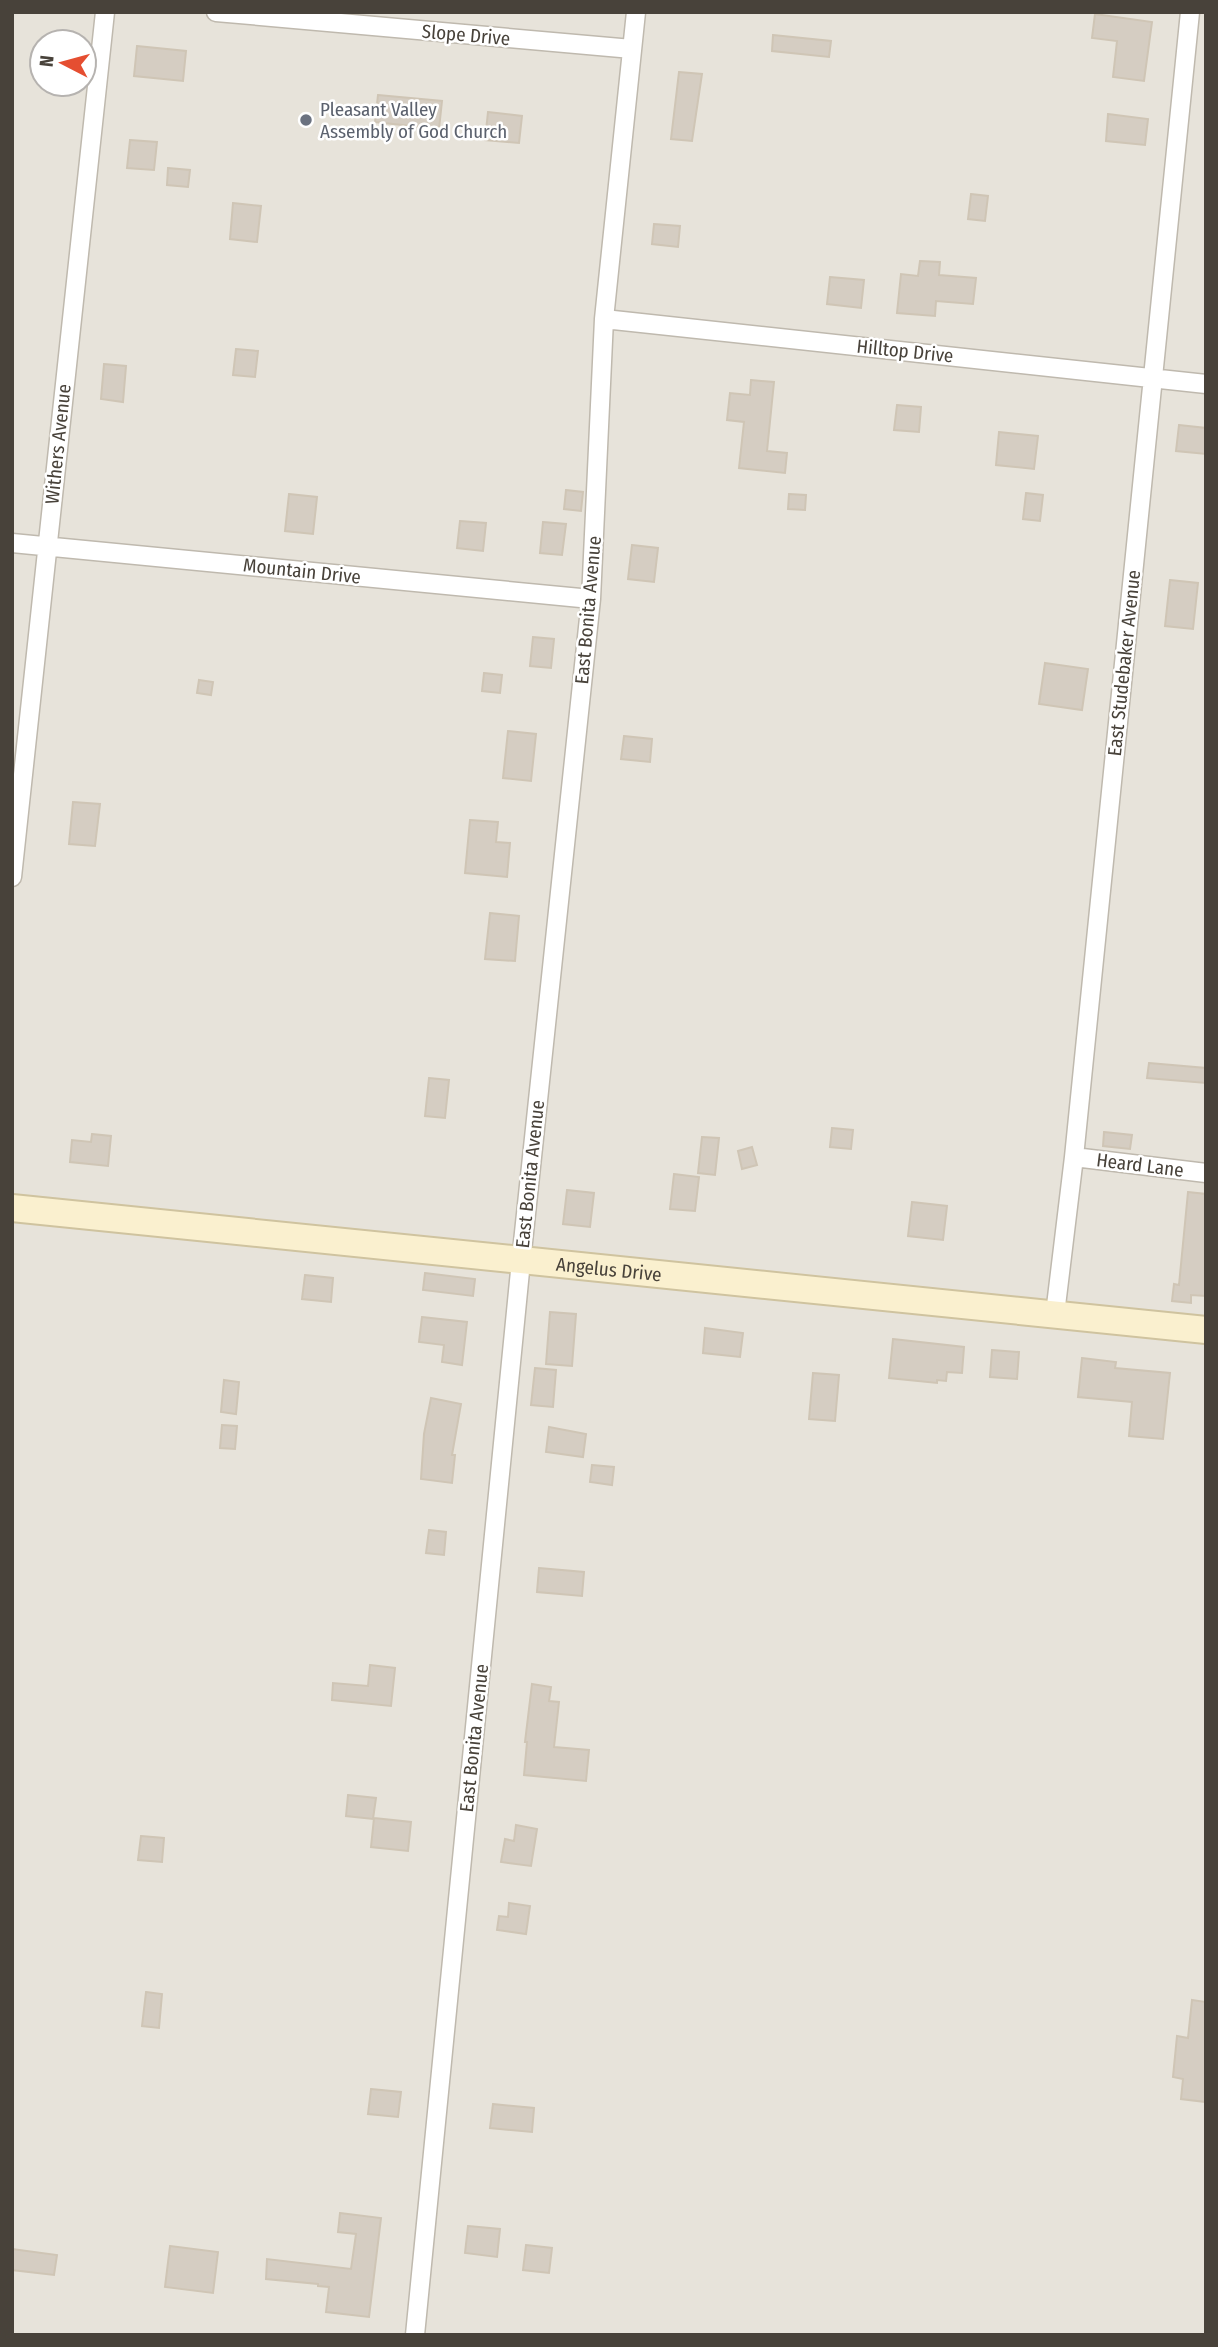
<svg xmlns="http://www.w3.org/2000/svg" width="1218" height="2347" font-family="'Fira Sans Condensed',sans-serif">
	<rect width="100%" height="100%" fill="#f4f1eb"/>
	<!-- residential -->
	<path fill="#e7e3da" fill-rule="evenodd" d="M12 12H1206V2335H12ZM42 42H84V84H42Z"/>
	<!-- building -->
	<path fill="#d5cdc2" stroke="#cfc5b5" stroke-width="2" d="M1095 14 1152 22 1144 81 1113 77 1117 41 1092 38Z
		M773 35 831 41 829 57 772 51Z
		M137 46 186 51 183 81 134 76Z
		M679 72 702 74 692 141 671 139Z
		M378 95 442 101 439 129 375 122Z
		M488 112 522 116 519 143 485 140Z
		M1108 114 1148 119 1145 145 1106 141Z
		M130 140 157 142 154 170 127 168Z
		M168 168 190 170 188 187 167 185Z
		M971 194 988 196 985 221 968 219Z
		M233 203 261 206 257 242 230 239Z
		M654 224 680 226 678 247 652 244Z
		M920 261 940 262 939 275 976 278 973 304 936 301 935 316 897 313 901 274 918 276Z
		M830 277 864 280 861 308 827 304Z
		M236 349 258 351 255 377 233 375Z
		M104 364 126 366 123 402 101 399Z
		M751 380 774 382 767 451 787 453 785 473 739 468 744 422 727 420 730 393 750 395Z
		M897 405 921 407 919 432 894 430Z
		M1179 425 1206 428V454L1176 451Z
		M999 432 1038 436 1034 469 996 465Z
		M566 490 583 492 581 511 564 509Z
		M1026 493 1043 495 1040 521 1023 519Z
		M289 494 317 497 313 534 285 531Z
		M789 494 806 495 805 510 788 509Z
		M460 521 486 523 483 551 457 548Z
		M543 522 566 524 562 555 540 553Z
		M632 545 658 548 654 582 628 579Z
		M1170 580 1198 583 1193 629 1165 626Z
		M533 637 554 639 551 668 530 666Z
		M1045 663 1088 669 1082 710 1039 704Z
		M484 673 502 675 500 693 482 691Z
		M199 680 213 682 211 695 197 693Z
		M508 731 536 734 531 781 503 778Z
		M624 736 652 739 650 762 621 759Z
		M73 802 100 804 95 846 69 844Z
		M470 820 498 822 496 842 510 843 507 877 465 873Z
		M490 913 519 916 515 961 485 959Z
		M1149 1063 1206 1068V1083L1147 1078Z
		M429 1078 449 1080 445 1118 425 1116Z
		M832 1128 853 1130 851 1149 830 1147Z
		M1104 1132 1132 1135 1130 1149 1103 1146Z
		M92 1134 111 1136 108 1166 70 1162 72 1140 91 1142Z
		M702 1137 719 1138 715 1175 698 1173Z
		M752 1147 757 1165 742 1169 738 1151Z
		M674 1174 699 1177 695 1211 670 1209Z
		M567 1190 594 1193 590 1227 563 1224Z
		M1188 1192 1206 1194V1296L1191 1295V1303L1172 1301 1174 1284 1179 1285Z
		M912 1202 947 1206 943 1240 908 1236Z
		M425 1273 475 1279 473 1296 423 1290Z
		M305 1275 333 1278 331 1302 302 1299Z
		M550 1312 576 1314 572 1366 546 1364Z
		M422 1317 467 1322 462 1365 442 1362 444 1345 419 1342Z
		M705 1328 743 1333 740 1357 703 1353Z
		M893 1339 964 1347 962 1373 947 1372 946 1381 937 1380V1383L889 1378Z
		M992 1350 1019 1352 1017 1379 990 1377Z
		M1082 1358 1116 1362 1115 1368 1170 1373 1163 1439 1129 1436 1132 1402 1078 1397Z
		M535 1368 556 1370 553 1407 531 1405Z
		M813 1373 839 1375 835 1421 809 1419Z
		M224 1380 239 1382 236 1414 221 1412Z
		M431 1398 461 1404 452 1455H455L452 1483 421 1479 424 1434Z
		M222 1425 237 1426 235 1449 220 1448Z
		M549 1427 586 1434 583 1457 546 1452Z
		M592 1465 614 1467 612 1485 590 1482Z
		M429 1530 446 1532 444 1555 426 1553Z
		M539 1568 584 1572 582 1596 537 1592Z
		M370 1665 395 1668 391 1706 332 1700 333 1683 368 1686Z
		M532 1684 551 1687 549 1701 559 1702 554 1747 589 1750 586 1781 524 1775 527 1742H525Z
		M348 1795 376 1798 373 1819 346 1816Z
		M374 1818 411 1822 408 1851 371 1847Z
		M516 1825 537 1829 531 1866 501 1862 505 1839 514 1841Z
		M141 1836 164 1838 162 1862 138 1860Z
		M509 1903 530 1906 526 1934 497 1930 499 1916 508 1917Z
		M146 1992 162 1994 159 2028 142 2026Z
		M1192 2000 1206 2002V2102L1181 2099 1183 2079 1173 2077 1177 2036 1188 2038Z
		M371 2089 401 2092 398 2117 368 2114Z
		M493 2104 534 2108 532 2132 490 2128Z
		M340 2213 381 2218 369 2317 326 2312 329 2287 318 2286V2284L266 2279 267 2259 351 2269 356 2234 338 2232Z
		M468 2226 500 2229 497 2257 465 2253Z
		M526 2245 552 2248 549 2273 523 2270Z
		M170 2246 218 2252 213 2293 165 2287Z
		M12 2249 57 2255 54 2275 12 2270Z"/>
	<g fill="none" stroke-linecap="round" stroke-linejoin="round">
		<defs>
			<path id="street" d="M216 12 632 49
				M604 319 1206 384
				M12 543 591 599
				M12 877 105 12
				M1074 1157 1206 1173
				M1055 1314 1074 1157 1190 12
				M415 2335 521 1261 591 599 604 319 636 12"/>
			<g id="secondary">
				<path id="s1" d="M12 1208 1206 1330"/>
			</g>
		</defs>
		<!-- street casing -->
		<use href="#street" stroke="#bfb9ae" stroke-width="21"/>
		<!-- secondary casing -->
		<use href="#secondary" stroke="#cfc39f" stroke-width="30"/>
		<!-- street -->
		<use href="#street" stroke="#fff" stroke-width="18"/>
		<!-- secondary -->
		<use href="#secondary" stroke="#faf0cf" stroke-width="26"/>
	</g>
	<!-- markers -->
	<circle fill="#6b7280" stroke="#fff" stroke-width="2.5" cx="306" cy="120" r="7"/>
	<g text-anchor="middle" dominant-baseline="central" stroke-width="5" stroke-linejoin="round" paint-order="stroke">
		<!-- street labels -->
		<g font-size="19" fill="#48423a" stroke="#fff">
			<text transform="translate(466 35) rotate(5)">Slope Drive</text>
			<text transform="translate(905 351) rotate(6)">Hilltop Drive</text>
			<text transform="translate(58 444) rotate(-84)">Withers Avenue</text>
			<text transform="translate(302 571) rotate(6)">Mountain Drive</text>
			<text transform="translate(588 610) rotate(-85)">East Bonita Avenue</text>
			<text transform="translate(1124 663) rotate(-84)">East Studebaker Avenue</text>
			<text transform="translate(1140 1165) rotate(7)">Heard Lane</text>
			<text transform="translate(530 1174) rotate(-84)">East Bonita Avenue</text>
			<text stroke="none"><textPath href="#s1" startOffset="600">Angelus Drive</textPath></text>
			<text transform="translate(474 1738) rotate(-84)">East Bonita Avenue</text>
		</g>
		<!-- worship labels -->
		<g font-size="19" fill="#5b616d" stroke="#fff" text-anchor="start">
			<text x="320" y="109">Pleasant Valley<tspan x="320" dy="22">Assembly of God Church</tspan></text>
		</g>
	</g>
	<!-- border -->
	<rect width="1218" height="2347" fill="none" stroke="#48423a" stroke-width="28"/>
	<!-- north arrow -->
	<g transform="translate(63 63) rotate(276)"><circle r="33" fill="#ffffff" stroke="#b6b3b0" stroke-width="2"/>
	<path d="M0-5L12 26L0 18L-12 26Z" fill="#e54e31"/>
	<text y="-10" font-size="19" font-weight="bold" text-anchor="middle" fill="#48423a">N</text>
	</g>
</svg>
